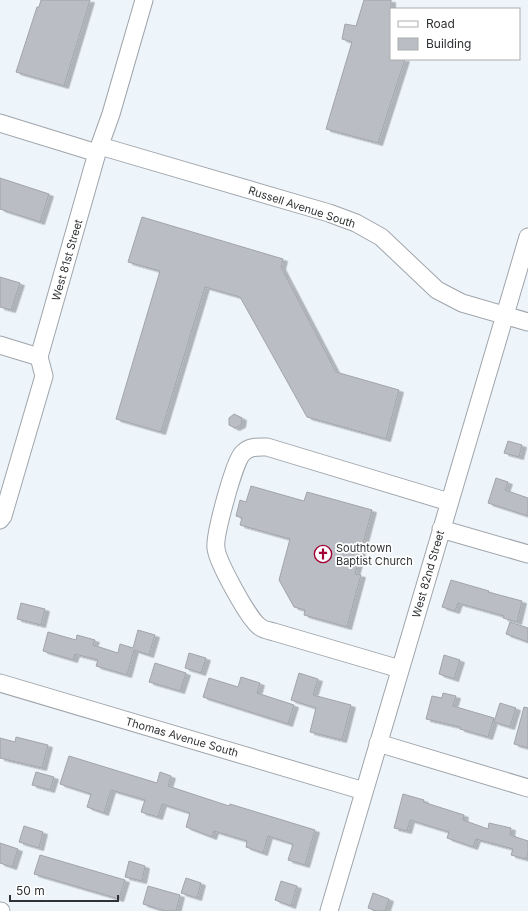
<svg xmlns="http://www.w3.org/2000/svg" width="528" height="911" font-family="Inter,sans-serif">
	<defs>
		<filter id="shadow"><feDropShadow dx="4.5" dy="2.5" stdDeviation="0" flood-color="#0004"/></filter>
	</defs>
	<rect width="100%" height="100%" fill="#edf4fa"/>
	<!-- building -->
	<path fill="#babdc4" stroke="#a2a4ab" filter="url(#shadow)" d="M41 0H90L64 86 16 72 37 7H39Z
		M364 0H391V59H405L378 143 326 129 352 42 342 39 345 24 356 26Z
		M0 178 49 194 40 222 0 209Z
		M142 217 283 259 281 267 336 372 399 390 386 439 307 417 240 297 205 287 161 432 116 419 160 271 128 262Z
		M0 277 20 283 11 310 0 307Z
		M234 414 242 418 241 425 235 428 229 425V418Z
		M508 441 522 445 519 457 504 453Z
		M496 478 508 482 505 490 528 498V516L488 503Z
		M251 486 304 501 307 492 372 510 355 574 361 575 347 627 304 615 305 610 294 607 279 580 290 539 240 525 242 518 236 516 240 500 246 502Z
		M451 580 489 591 488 592 522 601 517 622 503 618 504 616 458 603 455 611 442 607Z
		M21 603 45 609 41 625 17 619Z
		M510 622 528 628V642L506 634Z
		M138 630 155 635 149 655 134 650 127 675 96 666 98 660 75 654 73 660 43 651 48 632 76 640 77 635 95 640 93 645 118 653 120 644 133 648Z
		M189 653 206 658 201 673 185 668Z
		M444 655 460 660 454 679 439 674Z
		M155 663 186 673 180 691 149 682Z
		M299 673 318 679 313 695 351 705 342 740 310 732 316 708 291 700Z
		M241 677 260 683 257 693 294 705 288 724 203 697 209 678 238 687Z
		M443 693 456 696 453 706 494 718 488 737 460 729V727L426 719 432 696 442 698Z
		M500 703 516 708 510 727 494 722Z
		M524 707 528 708V748L514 744Z
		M16 737 48 745 42 768 0 758V738L15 742Z
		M69 756 157 783 160 772 171 776 168 786 229 806 230 804 315 830 305 865 288 860 293 844 268 836 263 853 246 847 247 841 214 831 212 837 186 827 190 813 162 804 158 817 141 812 145 800 111 790 104 813 87 807 91 794 60 784Z
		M36 772 54 777 50 790 32 785Z
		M403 794 424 800 423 802 464 815 463 820 488 829 489 823 511 828 510 835 528 841V853L526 859 511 855 513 849 476 839 473 847 447 838 449 832 410 820 407 831 394 828Z
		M24 826 43 832 39 848 19 842Z
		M0 843 18 849 12 867 0 863Z
		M40 855 125 880 119 899 34 874Z
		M129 861 145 866 142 881 125 877Z
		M186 878 201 883 197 898 181 893Z
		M281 881 297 886 291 906 275 900Z
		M148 886 180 895 176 911H165L143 904Z
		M373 893 389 899 385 911H376L368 908Z"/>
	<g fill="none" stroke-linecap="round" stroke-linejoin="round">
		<defs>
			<path id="minor" d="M0 123 97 153
				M100 146 329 213 356 223 381 237 437 290 462 303 528 322
				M0 345 39 357
				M0 520 3 516 44 376 39 357 97 153 111 114 144 0
				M441 529 528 554
				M400 669 274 632C270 631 264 630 260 627 249 620 217 561 216 548 214 536 234 463 242 454 249 446 257 447 267 447L449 502
				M0 683 364 791
				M378 743 528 788
				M0 911H1
				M329 911 528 237"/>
		</defs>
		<!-- minor casing -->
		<use href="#minor" stroke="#9fa5ab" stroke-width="19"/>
		<!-- minor -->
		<use href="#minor" stroke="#fff" stroke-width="17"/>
	</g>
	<!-- icons -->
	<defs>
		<symbol id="church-ring" viewBox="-11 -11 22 22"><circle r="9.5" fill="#fff" stroke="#a20234" stroke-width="1.5"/><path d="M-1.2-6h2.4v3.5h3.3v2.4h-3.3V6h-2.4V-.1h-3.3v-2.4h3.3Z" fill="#a20234"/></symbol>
	</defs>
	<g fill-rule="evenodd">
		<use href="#church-ring" x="313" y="544" width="20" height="20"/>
	</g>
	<g text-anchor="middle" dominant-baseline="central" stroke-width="3.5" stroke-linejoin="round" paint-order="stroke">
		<!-- street labels -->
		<g font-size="11" fill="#2f3234" stroke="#fff">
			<text transform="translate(302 207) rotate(18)">Russell Avenue South</text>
			<text transform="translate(67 260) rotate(-74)">West 81st Street</text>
			<text transform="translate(428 574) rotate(-74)">West 82nd Street</text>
			<text transform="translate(182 737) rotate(16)">Thomas Avenue South</text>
		</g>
		<!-- poi labels -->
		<g font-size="11" fill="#2f3234" stroke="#fff" text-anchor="start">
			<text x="336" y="548">Southtown<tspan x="336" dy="13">Baptist Church</tspan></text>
		</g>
	</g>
	<!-- legend -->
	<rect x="390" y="8" width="130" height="52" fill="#ffffff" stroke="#acadae"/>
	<rect x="398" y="21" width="20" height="6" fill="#ffffff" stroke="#acadae"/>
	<text x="426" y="28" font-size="12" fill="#2f3234">Road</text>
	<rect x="398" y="38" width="20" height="12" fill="#babdc4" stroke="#acadae"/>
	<text x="426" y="48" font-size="12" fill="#2f3234">Building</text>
	<!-- scale -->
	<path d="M10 895v6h108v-6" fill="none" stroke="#2f3234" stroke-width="2"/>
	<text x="16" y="895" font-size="12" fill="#2f3234" stroke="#ffffff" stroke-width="3" paint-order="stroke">50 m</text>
</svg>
